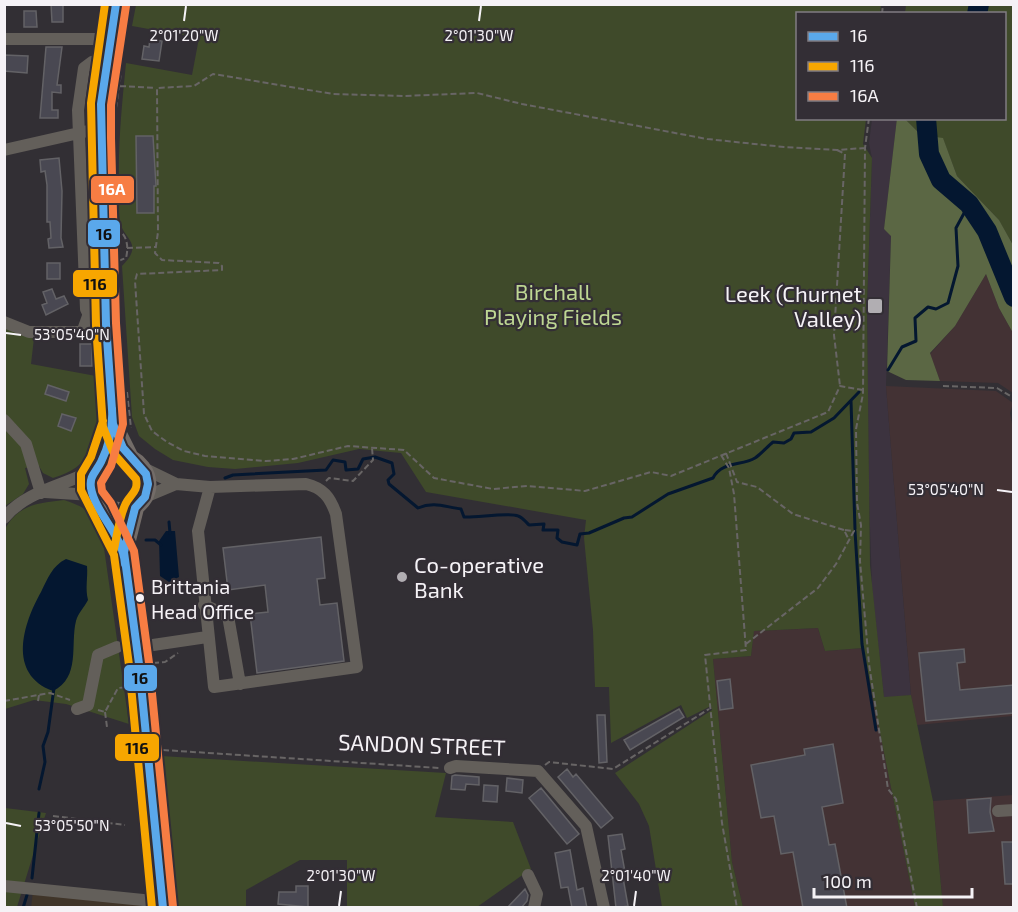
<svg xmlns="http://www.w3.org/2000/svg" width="1018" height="912" font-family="'Exo 2',sans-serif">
	<rect width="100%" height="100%" fill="#322f34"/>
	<!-- built -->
	<path fill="#3c333f" d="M872 119H897L884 229 891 235 886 386 911 695 884 698 872 588 869 496 867 306 872 158 869 143Z"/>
	<!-- industrial -->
	<path fill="#433234" d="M986 274 999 308 1013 333V393L998 383 940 381 930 354 955 326Z
		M886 386 996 391 1013 403 1010 413 1014 434 1013 716 917 725 911 695Z
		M818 628 825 651 863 648 915 907H743L732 862 713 659 751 656 754 631Z
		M1013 795V907H943L933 801Z"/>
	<!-- education -->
	<path fill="#403529" d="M33 891 146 906V907L31 908Z"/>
	<!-- green -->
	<path fill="#3f4a2a" d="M136 5H881L880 13 798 14V118L866 119 863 144 872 158 867 306 870 565 884 697 911 695 933 801 943 907H915L863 648 825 651 818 628 754 631 751 656 713 659 732 862 743 907H662L649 826 639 804 615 773 712 710 711 706 687 718 681 705 611 743 609 687H595L593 630 584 538 586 520 426 492 401 453 359 449 298 463 235 469 208 467 173 460 155 449 139 436 132 417 122 266C145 243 123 239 120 222 118 210 120 196 119 184 118 143 122 104 126 63L192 75 199 38 132 26Z
		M906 5H1013V245L998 219 957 176 943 139 921 135 905 119 1004 118V14L905 13Z
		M5 328 34 338 31 364 96 376C97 422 107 462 53 478L43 473 39 466 25 468 29 484 23 494 5 506Z
		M64 500C88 508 91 512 102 534L129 724 66 704 34 700 5 709 4 531C17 505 37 503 64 500Z
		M161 756 446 773 435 817 513 822 531 869 477 907 347 908V860H300L246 890V907H175Z
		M5 808 46 813 17 907 5 908Z"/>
	<!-- forest -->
	<path fill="#5b6744" d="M897 118 905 119 921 135 943 138 957 176 999 220 1013 245V333L999 308 986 274 955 326 930 353 940 381 906 380 887 371 891 236 884 229Z"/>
	<!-- water -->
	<path fill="#041730" d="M166 531H175L179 577 169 582 160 576 159 541Z
		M66 559 87 566C88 578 85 588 88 600 84 608 78 613 76 621 70 645 81 677 53 691 7 674 23 624 41 592 48 578 52 566 66 559Z"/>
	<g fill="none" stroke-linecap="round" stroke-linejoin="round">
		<!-- stream -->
		<path stroke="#041730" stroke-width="3" d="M888 370 902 347 916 341 915 318 928 307 936 309 948 303 958 266 956 228 969 204
			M851 401 855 529
			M225 478 233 475 326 470 333 460 345 462 346 470 358 469 363 459 375 457 392 463 394 474 388 480 389 484 418 508C434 501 445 507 461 509L464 517C475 518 510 512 518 516 522 517 526 522 529 525L544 524 543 530H558L557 538 562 542 577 545 580 534 589 533 624 518 632 517 668 494 713 478C722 461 742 466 755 458 761 454 767 447 773 442L784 443 791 439 794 433 811 432 834 418 859 392
			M169 522 170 533
			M855 531 862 644 876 730
			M146 540H155L161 545
			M39 789 45 762 43 746 48 732 54 688
			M32 878 39 813
			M23 908 27 895"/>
		<!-- river -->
		<path stroke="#041730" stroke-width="20" d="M977 14 979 4
			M926 118 929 154 941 180 969 204 987 231 1014 297"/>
	</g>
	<!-- building -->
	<path fill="#494852" stroke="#636266" stroke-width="1.5" d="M51 4H63V22H52Z
		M24 11H36L37 27H24Z
		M150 39 162 41 159 61 142 59 144 46 149 47Z
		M46 47H62L57 85H61V93L52 92V110H58V118H40Z
		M4 55 28 56 27 73 4 71Z
		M136 136H153L156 186H154V213H137Z
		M59 158 62 191 61 238 63 247 49 248 48 239 51 238 50 222H47V185L45 171 41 172 40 160Z
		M47 263H60V279H47Z
		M52 289 56 299 64 296 68 304 46 315 42 305 47 303 43 292Z
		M80 344H92V366H80Z
		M48 385 69 392 66 401 45 394Z
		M62 414 76 418 71 431 58 426Z
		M321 537 325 578 317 579 320 605 337 603 344 661 257 673 250 614 268 612 265 585 228 590 223 548Z
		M964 649 965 662 957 663 960 690 1014 685V713L926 721 919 653Z
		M730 679 733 708 720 710 717 681Z
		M679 709 684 717 630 750 624 740Z
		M597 715H605L607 762 599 763Z
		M833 744 843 803 822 807 829 845 835 844 847 908H803L793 852 781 854 774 816 761 818 751 765 805 755 804 749Z
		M567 769 573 777 576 774 613 818 601 828 558 777Z
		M455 775 479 777V785L466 784 465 790 451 789 452 776Z
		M507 778 523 780 522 793 506 791Z
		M484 785 498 786 497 802 483 801Z
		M541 788 579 834 567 844 529 798Z
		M991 798 990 812 994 831 969 833 967 800Z
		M622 834 625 849 621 850 625 872H622L628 906 616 908 608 836Z
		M1002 842H1014V884H1005Z
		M570 850 577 890 583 888 587 908H572L568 887 561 888 555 853Z
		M296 886H308V907L278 904 279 892H296Z
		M525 889 528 895 527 901 521 908H507Z"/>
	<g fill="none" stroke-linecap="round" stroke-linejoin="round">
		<!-- path -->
		<path stroke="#686565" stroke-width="2" stroke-dasharray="6 3" stroke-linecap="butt" d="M882 14 883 4
			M120 86 156 88
			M116 108 121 73
			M869 118 865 148 863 394 856 429 857 503 861 525 860 561 869 664 888 789 896 799 917 908
			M837 150 845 154 834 335 840 386
			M116 228C127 234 129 246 126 258L118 261
			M127 248 156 247
			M943 386 997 388 1014 398
			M863 390 840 386 828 412 671 476 651 472 585 491 527 486 493 489 434 478 404 450 348 446 293 459 266 461 205 456 184 451 167 442 152 431 144 414 135 281 137 274 222 270V266L219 263 162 260 155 253 158 232 157 88 194 86 213 74 333 94 405 96 477 93 522 104 707 139 784 147 837 150 865 148
			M127 392 131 428
			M726 453 737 482 757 487 793 514 844 530
			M721 455 729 468 734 494 746 650 705 655 722 823 737 908
			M326 481 329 478 353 481 373 460 372 448
			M746 644 818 588 836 564 854 531 844 530 849 540
			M153 663 165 662 178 653
			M4 701 50 693 70 700
			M38 701 39 695
			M98 710 105 712 118 688 129 687
			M105 712 107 727
			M163 750 439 768
			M545 765 549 762 613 769 709 709
			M53 816 125 825"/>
		<!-- minor -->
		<path stroke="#635f5a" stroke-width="12" d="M4 39H110
			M4 150 101 128
			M4 322 29 332H79L83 330 88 316
			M106 324 92 321 86 309 78 110 84 68 92 62 108 59
			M4 420 26 444 41 493
			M141 467 176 484 210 487 198 531 214 687 357 667 336 514C330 497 323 488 306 484L210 487
			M45 492 92 495
			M145 497 176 484
			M4 518C27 490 65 486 95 469
			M204 605 228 616 240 684
			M153 645 207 637
			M77 709 88 705 98 655 117 647
			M450 768 456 766 538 771 586 826 604 908
			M998 811 1014 810
			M528 875 537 894 534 908
			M4 886 163 902"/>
		<!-- highway -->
		<path stroke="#736c68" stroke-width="18" d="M116 4 101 104 103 226 113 424 130 458
			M102 508 125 512C177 490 126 431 97 467 91 474 89 483 91 492 94 500 100 504 104 511 110 521 114 532 120 543 131 567 130 601 134 628 146 720 156 814 163 908
			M124 552 135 508"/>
		<defs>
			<path id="bus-1" d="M116 4 101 104 106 324 113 424 123 448 146 474 148 484 145 497 135 508 124 552 139 664 163 908
				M112 408C113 426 109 446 101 462 96 472 89 476 91 488 95 513 123 535 125 564"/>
			<path id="bus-2" d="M105 4 91 103 96 325 103 427 114 454 136 479C139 492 129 495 125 505 119 519 117 535 114 549
				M103 421 91 457 81 474V490L114 555 129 665 152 908"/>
			<path id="bus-3" d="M126 6 111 105V138L116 323 123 424 111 466 101 483 102 491 111 503 134 551 149 663 173 907"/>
		</defs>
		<!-- bus-1 casing -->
		<use href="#bus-1" stroke="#332e35" stroke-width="12"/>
		<!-- bus-2 casing -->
		<use href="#bus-2" stroke="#332e35" stroke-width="12"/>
		<!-- bus-3 casing -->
		<use href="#bus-3" stroke="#332e35" stroke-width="12"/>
		<!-- bus-1 -->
		<use href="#bus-1" stroke="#5aa8eb" stroke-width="8"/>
		<!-- bus-2 -->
		<use href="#bus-2" stroke="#f7a600" stroke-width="8"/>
		<!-- bus-3 -->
		<use href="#bus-3" stroke="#f77d43" stroke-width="8"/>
	</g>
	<!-- ticks -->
	<path fill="none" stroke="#f5f2f6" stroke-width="2" d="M184 21 186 6M479 21 481 6M6 333 21 335M997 490 1012 492M6 823 21 826M339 906 341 891M634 906 636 891"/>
	<!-- markers -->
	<g fill="#b1aeb2" stroke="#332e35" stroke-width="2">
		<rect x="867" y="298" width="16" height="16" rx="3"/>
		<circle cx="402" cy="577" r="6"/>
	</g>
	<circle fill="#f5f2f6" stroke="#332e35" stroke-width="2" cx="140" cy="598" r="5"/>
	<g text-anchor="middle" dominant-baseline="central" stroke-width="4.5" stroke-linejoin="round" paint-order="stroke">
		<!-- bus labels -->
		<g font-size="20" fill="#f5f2f6" stroke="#332e35" text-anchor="start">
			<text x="151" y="586">Brittania<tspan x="151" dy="25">Head Office</tspan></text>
		</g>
		<!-- park labels -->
		<g font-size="22" fill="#bed793" stroke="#332e35">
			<text x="553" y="291">Birchall<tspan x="553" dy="25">Playing Fields</tspan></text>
		</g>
		<!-- poi labels -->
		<g font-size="22" fill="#f5f2f6" stroke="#332e35" text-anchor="end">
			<text x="862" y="293">Leek (Churnet<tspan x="862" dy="25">Valley)</tspan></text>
			<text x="414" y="564" text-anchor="start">Co-operative<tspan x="414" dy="25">Bank</tspan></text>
		</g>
		<!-- street labels -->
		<g font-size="22" fill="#f5f2f6" stroke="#332e35">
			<text transform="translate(422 744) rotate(2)">SANDON STREET</text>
		</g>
	</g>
	<g font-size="15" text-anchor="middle" fill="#f5f2f6" stroke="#332e35" stroke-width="4.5" stroke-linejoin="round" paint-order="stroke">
		<text x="184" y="41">2°01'20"W</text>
		<text x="479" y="41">2°01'30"W</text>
		<text x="72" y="340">53°05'40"N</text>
		<text x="946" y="495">53°05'40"N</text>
		<text x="72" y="831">53°05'50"N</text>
		<text x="341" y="881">2°01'30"W</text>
		<text x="636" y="881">2°01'40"W</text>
	</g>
	<g stroke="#332e35" stroke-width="2">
		<rect x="90" y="175" width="45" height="29" rx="6" fill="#f77d43"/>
		<rect x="87" y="219" width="34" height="29" rx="6" fill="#5aa8eb"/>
		<rect x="72" y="269" width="46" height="29" rx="6" fill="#f7a600"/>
		<rect x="123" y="664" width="35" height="28" rx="6" fill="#5aa8eb"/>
		<rect x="114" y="733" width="46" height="29" rx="6" fill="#f7a600"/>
	</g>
	<g font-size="16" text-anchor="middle" font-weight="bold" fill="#fff">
		<text x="112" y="195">16A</text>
	</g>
	<g font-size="16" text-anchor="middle" font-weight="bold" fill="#111">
		<text x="104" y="240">16</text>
		<text x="95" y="290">116</text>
		<text x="140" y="684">16</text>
		<text x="137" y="754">116</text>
	</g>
	<!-- border -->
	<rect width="1018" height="912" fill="none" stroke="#f5f2f6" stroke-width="12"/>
	<!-- legend -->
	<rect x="796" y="12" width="210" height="108" fill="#332e35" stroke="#817c82" stroke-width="1.5"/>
	<rect x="808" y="32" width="30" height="9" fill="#5aa8eb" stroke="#817c82" stroke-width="1.5"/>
	<text x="850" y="42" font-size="18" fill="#f5f2f6">16</text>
	<rect x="808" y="62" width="30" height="9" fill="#f7a600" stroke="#817c82" stroke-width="1.5"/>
	<text x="850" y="72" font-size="18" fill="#f5f2f6">116</text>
	<rect x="808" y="92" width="30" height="9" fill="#f77d43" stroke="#817c82" stroke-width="1.5"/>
	<text x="850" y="102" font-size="18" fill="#f5f2f6">16A</text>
	<!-- scale -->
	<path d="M814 888v9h158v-9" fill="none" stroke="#f5f2f6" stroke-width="3"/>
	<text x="823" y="888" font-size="18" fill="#f5f2f6" stroke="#332e35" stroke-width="4.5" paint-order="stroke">100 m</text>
</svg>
